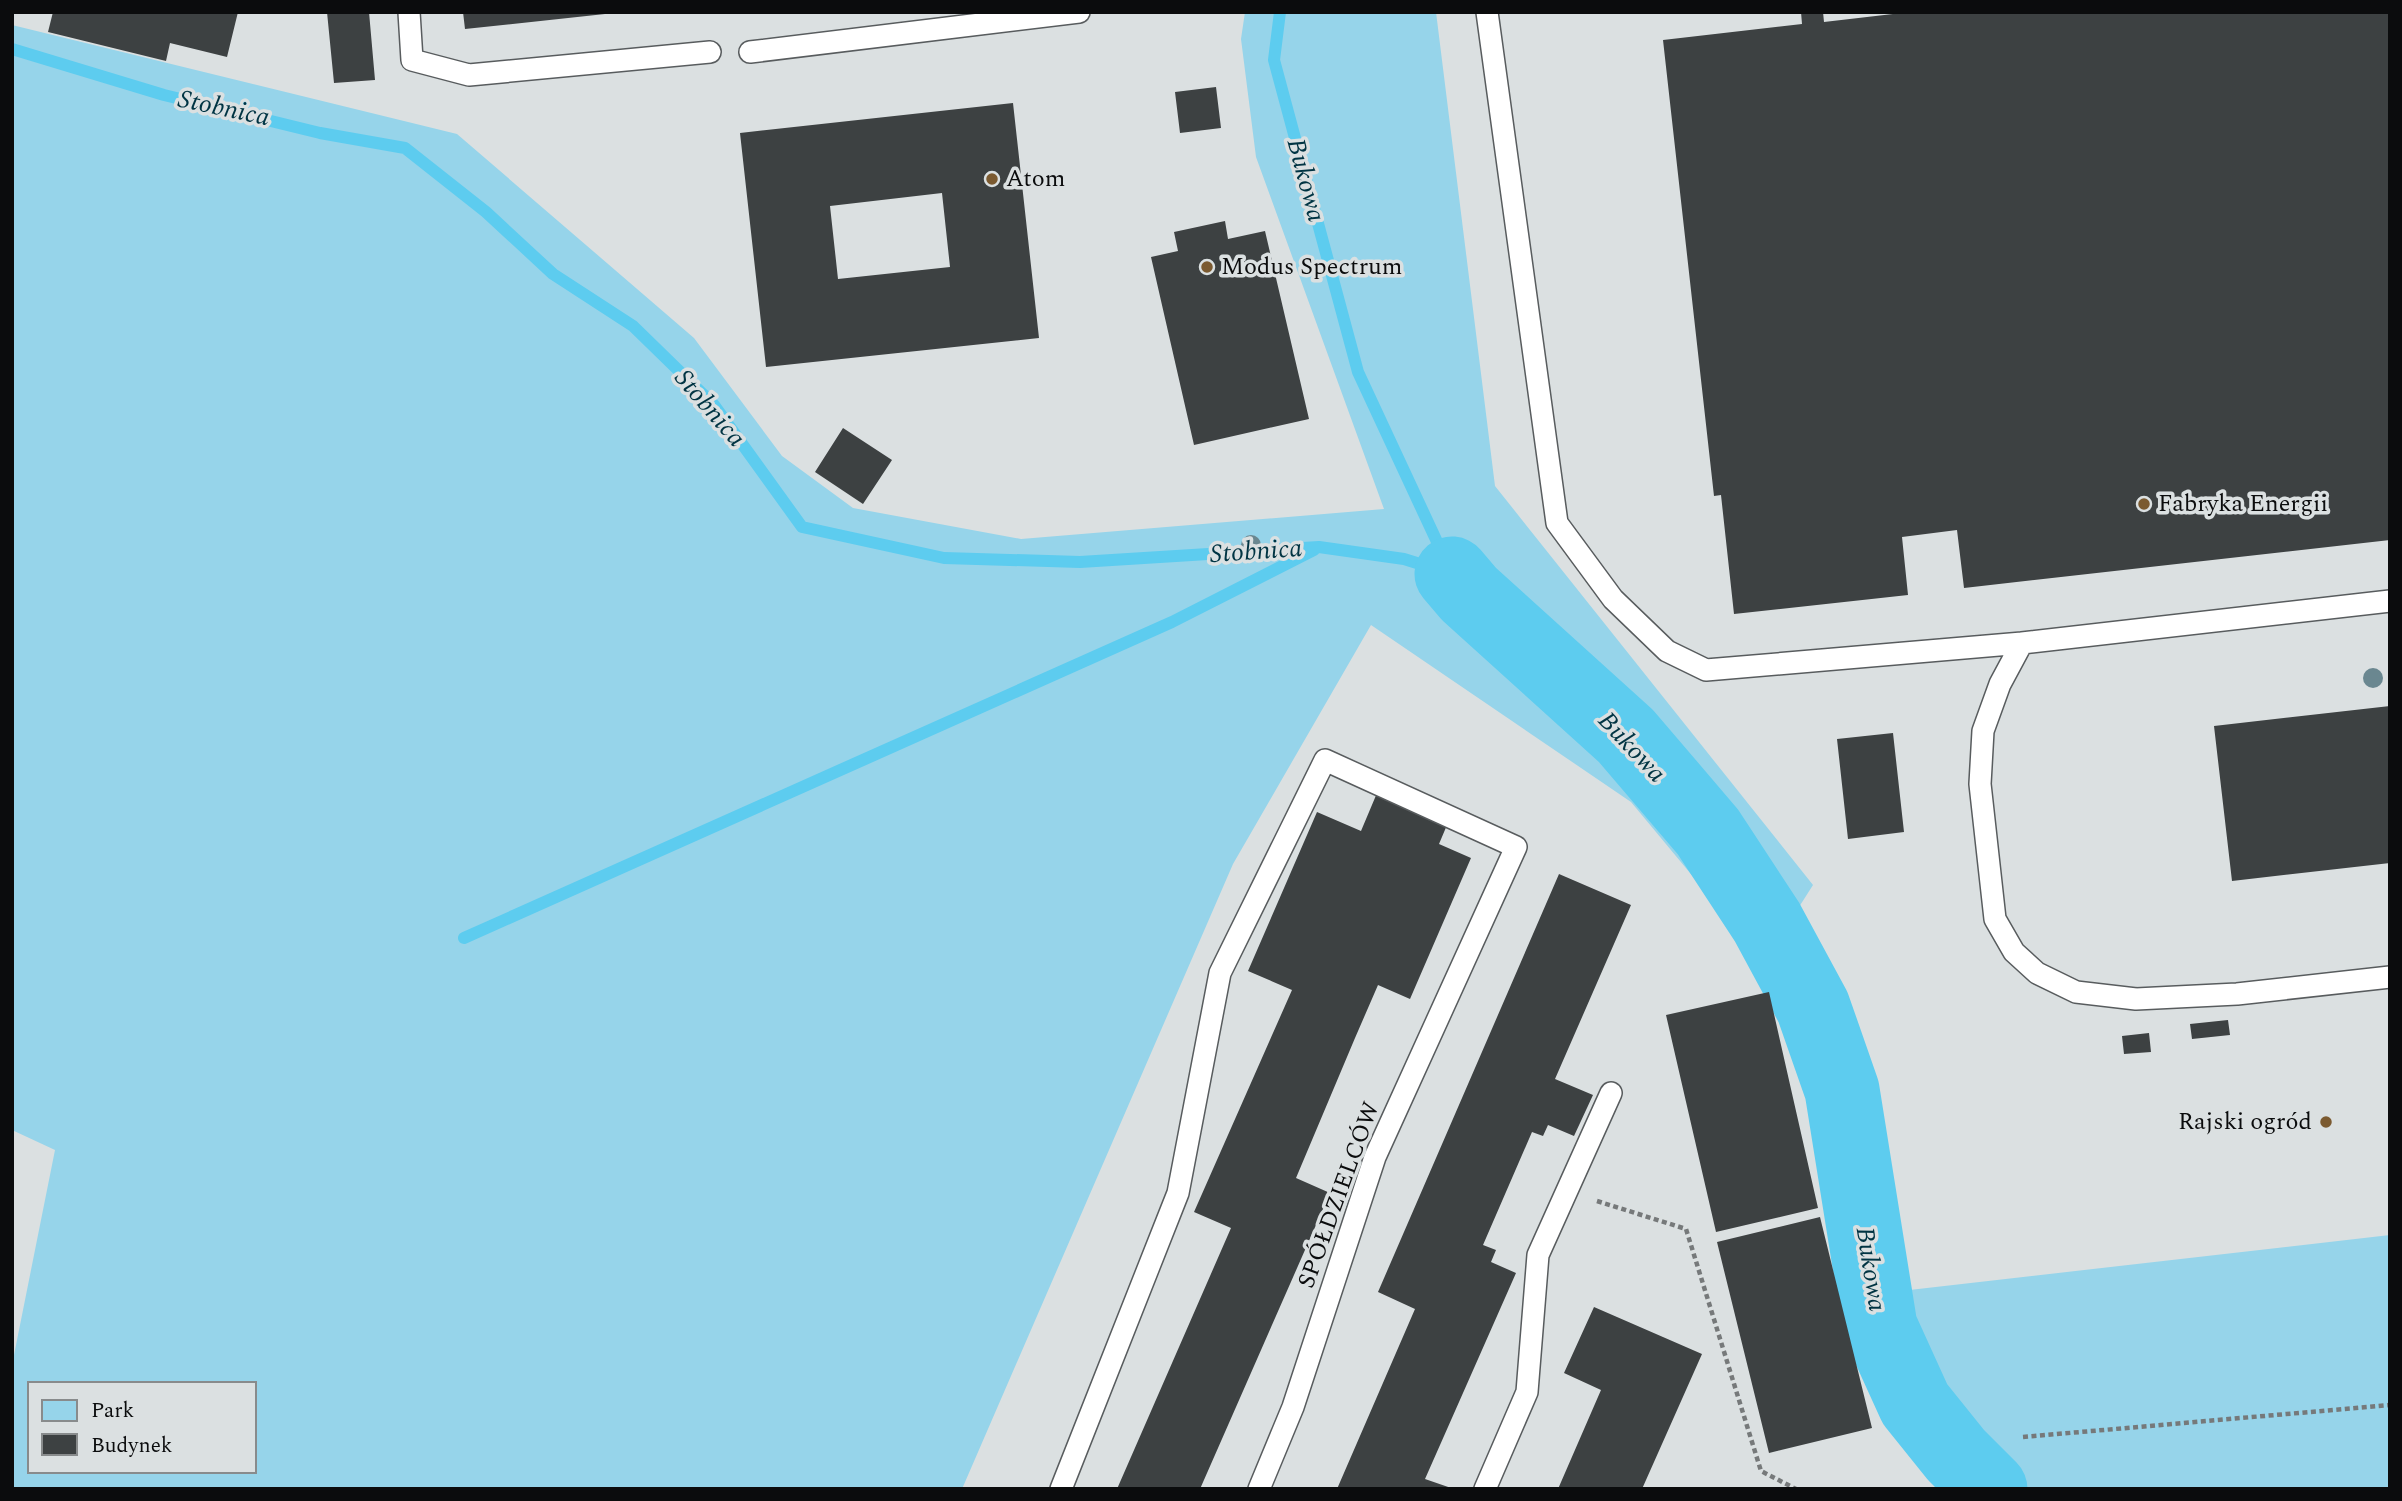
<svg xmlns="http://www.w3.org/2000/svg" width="2402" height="1501" font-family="Spectral,serif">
	<rect width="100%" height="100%" fill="#dbe0e1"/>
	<!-- green -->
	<path fill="#96d4ea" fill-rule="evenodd" d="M1245 12H1436L1495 486 1813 885 1764 962 1631 802 1371 625 1233 864 962 1489H12V1365L55 1150 12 1130V25L457 134 694 338 782 456 853 508 1021 539 1384 509 1256 157 1241 39ZM30 1384H254V1471H30Z
		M2390 1235V1489H2013C1989 1464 1958 1439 1939 1411 1914 1375 1902 1333 1892 1292Z"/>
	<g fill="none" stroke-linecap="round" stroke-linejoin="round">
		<!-- stream -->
		<path stroke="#5dccef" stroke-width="12" d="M1280 12 1274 60 1358 372 1452 574
			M12 49 164 95 320 133 405 148 486 212 553 274 633 326 714 405 802 527 944 558 1080 562 1319 547 1404 559 1452 574
			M464 938 1172 622 1314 550"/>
		<!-- river -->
		<path stroke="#5dccef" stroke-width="75" d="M1452 574 1469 594 1626 736 1708 832 1767 922 1813 1007 1842 1090 1880 1327 1915 1404 1956 1455 1990 1489"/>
	</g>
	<!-- building -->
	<path fill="#3d4142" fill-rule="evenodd" d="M53 12H238L227 57 170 43 166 61 48 32Z
		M327 12H369L375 80 334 83Z
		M463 12H605V14L465 29Z
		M1801 12H1823L1824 22 1910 12H2390V540L1964 588 1957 530 1902 537 1908 595 1734 614 1721 495 1714 496 1663 40 1802 24Z
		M1216 87 1221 128 1180 133 1175 92Z
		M1013 103 1039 338 766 367 740 133ZM942 193 950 267 838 279 830 206Z
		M1225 221 1228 239 1265 231 1309 419 1194 445 1151 257 1178 251 1174 232Z
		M843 428 892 460 863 504 815 472Z
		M2390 706V863L2232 881 2214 726Z
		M1893 733 1904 832 1848 839 1837 739Z
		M1377 793 1447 825 1439 844 1471 858 1410 999 1378 985 1355 1038 1296 1178 1330 1193 1200 1489H1117L1231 1228 1194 1212 1292 990 1248 971 1317 812 1361 831Z
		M1559 874 1631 905 1555 1079 1593 1095 1574 1136 1548 1125 1543 1136 1532 1132 1483 1245 1496 1250 1491 1262 1516 1273 1425 1479 1454 1489H1337L1415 1309 1378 1292Z
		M1769 992 1818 1208 1716 1232 1666 1015Z
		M2228 1020 2230 1035 2192 1039 2190 1024Z
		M2149 1033 2151 1052 2124 1054 2122 1036Z
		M1820 1217 1872 1428 1769 1453 1717 1242Z
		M1594 1307 1702 1354 1642 1489H1558L1601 1390 1564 1373Z"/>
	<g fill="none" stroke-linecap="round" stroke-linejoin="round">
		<defs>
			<path id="service" d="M409 12 412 60 469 75 710 52
				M1487 12 1557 523 1613 599 1667 651 1706 670 2022 643
				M750 52 1079 12
				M2390 601 2022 643 2000 684 1983 731 1980 784 1995 919 2014 952 2037 973 2076 992 2136 999 2237 994 2390 977
				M1061 1489 1178 1193 1220 973 1325 760 1516 847 1375 1157 1293 1407 1259 1489
				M1485 1489 1527 1392 1538 1255 1611 1093"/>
		</defs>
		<!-- service casing -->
		<use href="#service" stroke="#585c5e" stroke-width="24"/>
		<!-- path -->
		<path stroke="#76797a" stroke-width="4.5" stroke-dasharray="5 3.5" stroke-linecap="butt" d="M1597 1201 1686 1229 1761 1471 1796 1489
			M2023 1437 2390 1405"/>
		<!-- service -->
		<use href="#service" stroke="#fff" stroke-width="21"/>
	</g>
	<!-- trees -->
	<g fill="#6a8790">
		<circle cx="1251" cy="545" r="10"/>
		<circle cx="2373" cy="678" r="10"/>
	</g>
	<!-- markers -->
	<g fill="#7b5a30" stroke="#dbe0e1" stroke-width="2.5">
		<circle cx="992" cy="179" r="7"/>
		<circle cx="1207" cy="267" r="7"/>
		<circle cx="2144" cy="504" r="7"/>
		<circle cx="2326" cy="1122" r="7"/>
	</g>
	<g text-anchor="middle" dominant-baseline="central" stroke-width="7" stroke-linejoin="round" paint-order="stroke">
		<!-- poi labels -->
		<g font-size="24" fill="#0b0c0d" stroke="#dbe0e1" text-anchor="start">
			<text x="1006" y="179">Atom</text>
			<text x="1221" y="267">Modus Spectrum</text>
			<text x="2158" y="504">Fabryka Energii</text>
			<text x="2312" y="1122" text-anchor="end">Rajski ogród</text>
		</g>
		<!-- street labels -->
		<g font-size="24" fill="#0b0c0d" stroke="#dbe0e1">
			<text transform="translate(1339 1195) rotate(-70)">SPÓŁDZIELCÓW</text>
		</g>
		<!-- water labels -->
		<g font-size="26" font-style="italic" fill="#003443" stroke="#dbe0e1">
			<text transform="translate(224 108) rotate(12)">Stobnica</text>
			<text transform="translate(1306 180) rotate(75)">Bukowa</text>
			<text transform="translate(710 408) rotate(49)">Stobnica</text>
			<text transform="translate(1256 551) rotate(-4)">Stobnica</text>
			<text transform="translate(1632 747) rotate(47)">Bukowa</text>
			<text transform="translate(1871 1269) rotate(81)">Bukowa</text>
		</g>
	</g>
	<!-- border -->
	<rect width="2402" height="1501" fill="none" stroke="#0b0c0d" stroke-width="28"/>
	<!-- legend -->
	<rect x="28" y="1382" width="228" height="91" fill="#dbe0e1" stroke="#888b8c" stroke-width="2"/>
	<rect x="42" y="1400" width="35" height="21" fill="#96d4ea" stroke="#888b8c" stroke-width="2"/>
	<text x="91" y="1417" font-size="21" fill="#0b0c0d">Park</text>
	<rect x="42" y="1434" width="35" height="21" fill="#3d4142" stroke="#888b8c" stroke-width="2"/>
	<text x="91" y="1452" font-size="21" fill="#0b0c0d">Budynek</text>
</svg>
